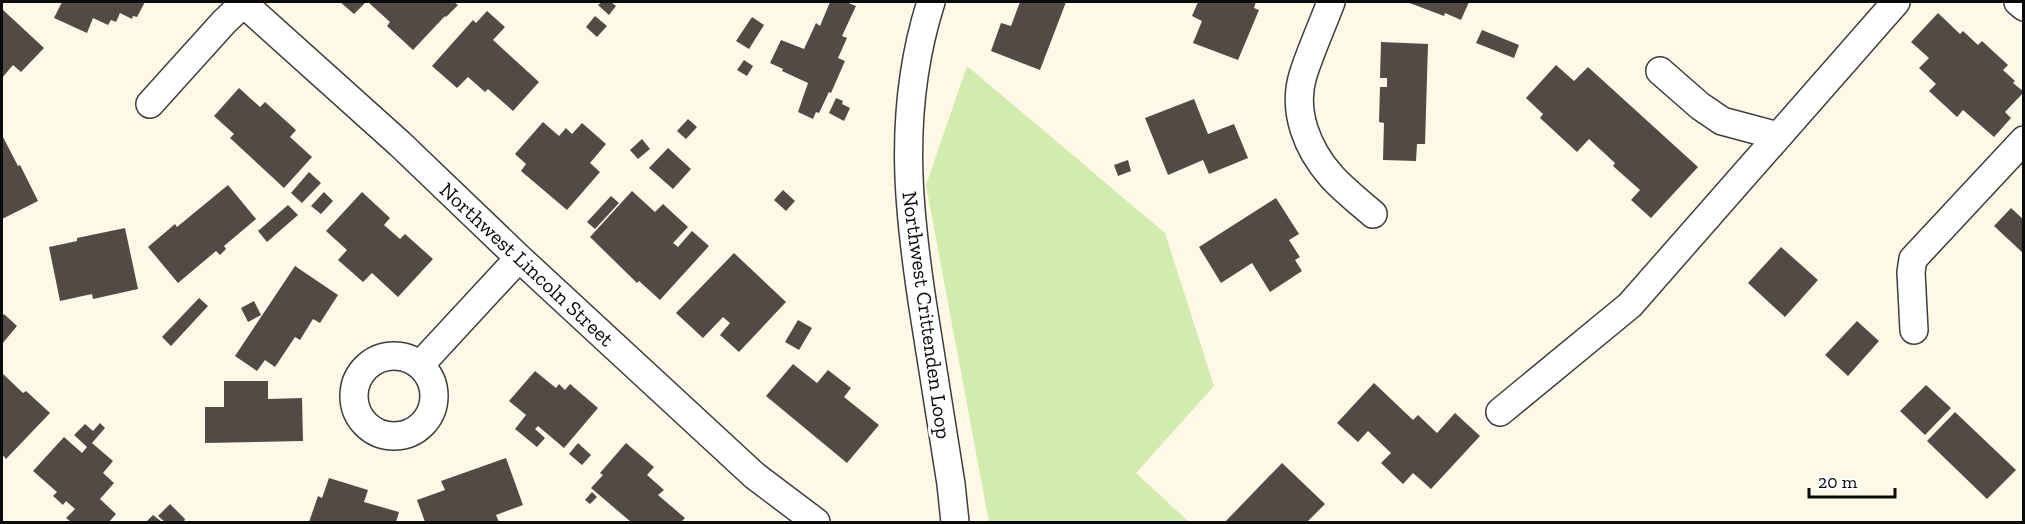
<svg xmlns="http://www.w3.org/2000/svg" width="2025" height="524" font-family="'Zilla Slab',serif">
	<rect width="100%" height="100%" fill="#fff8e6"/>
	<!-- green -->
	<path fill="#d2ebaf" d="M967 66 1165 233 1214 386 1136 473 1189 522H989L926 185Z"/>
	<!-- building -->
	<path fill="#534a45" d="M62 2H145L137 17 133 16 132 19 120 13 116 22 111 20 108 25 93 18 87 33 54 18Z
		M340 2H366L354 14Z
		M368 2H454L458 5 446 17 445 16 413 50 387 26 390 22Z
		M602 2H611L616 6 609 15 598 5Z
		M830 2H846L856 6 842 36 847 38 838 58 845 61 831 93 829 92 819 113 816 112 813 119 798 112 808 83 782 71 783 69 770 63 781 40 804 49 816 23 820 26Z
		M1020 2H1066L1040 70 991 51 1001 23 1011 26Z
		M1198 2H1256L1254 8 1259 10 1238 60 1193 43 1202 21 1192 16Z
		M1407 2H1469L1461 20 1445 13 1444 16Z
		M2 9 44 48 21 72 13 65 2 78Z
		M487 11 505 27 493 40 539 82 513 111 488 89 485 92 468 77 457 88 432 66 473 20 476 23Z
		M1938 13 1960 34 1963 31 1978 45 1982 41 2008 65 2003 70 2015 81 2013 83 2024 92 2005 112 2011 118 1994 137 1963 110 1957 117 1929 91 1936 84 1919 68 1929 58 1911 42Z
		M595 16 607 26 597 37 586 27Z
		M752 17 764 25 749 49 736 41Z
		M1482 30 1519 45 1514 58 1476 43Z
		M1381 42 1428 44 1425 144H1417L1416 161 1383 160 1384 123 1379 122 1380 87H1387V78H1380Z
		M744 60 753 66 747 76 737 70Z
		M1556 65 1574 81 1588 67 1698 167 1651 218 1631 200 1640 190 1613 166 1615 163 1589 139 1577 152 1540 118 1543 114 1526 98Z
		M239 88 260 107 265 102 296 130 290 137 312 157 284 188 230 138 234 134 214 116Z
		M836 98 843 101 842 104 850 108 844 121 829 113Z
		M1194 99 1208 134 1234 124 1248 158 1209 174 1203 160 1168 175 1145 118Z
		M688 119 697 127 686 139 677 131Z
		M543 122 559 136 566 128 572 134 582 123 606 144 590 163 600 172 567 210 521 171 526 164 515 154Z
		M3 137 18 166 20 165 38 201 2 219V138Z
		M642 139 650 149 638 159 630 150Z
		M668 148 691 169 673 189 649 168Z
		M1128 160 1131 171 1118 176 1114 165Z
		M309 172 321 183 302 203 291 193Z
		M228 185 256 219 224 246 226 249 220 255 216 251 178 283 148 247 175 224 177 227Z
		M783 190 795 201 786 211 774 200Z
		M632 191 655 212 663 204 688 227 673 243 678 247 692 231 709 246 660 300 639 281 637 283 590 237Z
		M324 192 333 201 321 214 311 206Z
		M362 192 390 218 384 225 400 239 405 234 433 259 398 297 372 273 363 282 338 260 347 250 326 231Z
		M611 196 619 203 595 229 587 222Z
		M1276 198 1299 234 1289 240 1300 257 1295 260 1302 271 1270 292 1252 263 1221 283 1199 247Z
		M288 205 298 215 267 242 258 231Z
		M2011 208 2024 220V254L1994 226Z
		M125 228 138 289 93 299 92 294 60 301 49 247 77 241V238Z
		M1781 247 1818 280 1785 317 1748 283Z
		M734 253 786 302 739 352 720 335 730 323 723 317 703 338 676 313Z
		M295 266 338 295 320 323 313 319 300 340 295 337 275 367 265 360 257 371 235 356Z
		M199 298 208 306 171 346 162 337Z
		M254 301 261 315 248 322 241 308Z
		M4 314 17 326 2 344V317Z
		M798 320 812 328 799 350 785 342Z
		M1857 321 1879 341 1848 376 1825 355Z
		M793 364 817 383 828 370 851 388 844 397 879 425 847 463 766 396Z
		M535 371 556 388 559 384 565 390 570 384 598 408 564 448 538 426 535 429 545 438 537 447 515 429 526 415 509 401Z
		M2 373 23 393 26 391 50 413 6 459 2 454Z
		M224 381H268V399L302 398 303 441 205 443V407H224Z
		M1374 383 1413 420 1418 415 1437 433 1455 413 1480 436 1431 489 1413 473 1403 484 1381 463 1391 453 1368 431 1358 442 1337 423Z
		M1926 385 1951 408 1925 435 1900 411Z
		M1955 412 2016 470 1987 499 1927 441Z
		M100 423 105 428 92 443 113 461 103 473 114 483 100 499 116 514 109 522H71L66 518 75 509 66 501 63 505 53 496 57 492 33 471 64 437 82 453 87 447 74 435 85 424 93 431Z
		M578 443 591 455 582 465 569 454Z
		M626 443 654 467 647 475 664 490 658 495 685 518 681 522H631L591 488 603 475 600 473Z
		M506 458 523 505 496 515 499 522H425L417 500 445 490 441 481Z
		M1282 463 1325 504 1307 522H1225Z
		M329 478 368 490 364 502 399 512 396 522H309L318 496 322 498Z
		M592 492 597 497 590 504 585 500Z
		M170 504 185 519 184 522H165L158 516Z
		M153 515 162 522H146Z"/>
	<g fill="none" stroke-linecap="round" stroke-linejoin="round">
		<defs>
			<path id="minor" d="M242 2 400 144 519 258 755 476 816 522
				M931 2C896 112 908 215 926 326 934 379 943 431 951 484L955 522
				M1331 2C1322 26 1311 50 1303 75 1292 111 1307 149 1332 177 1344 190 1359 202 1373 214
				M2018 2 2024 7
				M1660 71 1700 106 1722 121 1778 136
				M150 104 224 22 244 3
				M1914 330 1911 272 1913 259 2024 140
				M354 396a40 40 0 1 1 80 0a40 40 0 1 1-80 0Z
				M420 365 519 258
				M1500 412 1630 305 1896 2"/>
		</defs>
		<!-- minor casing -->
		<use href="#minor" stroke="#3d3d3d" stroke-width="30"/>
		<!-- minor -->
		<use href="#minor" stroke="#fff" stroke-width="27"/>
	</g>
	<g text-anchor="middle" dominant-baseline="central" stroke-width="6" stroke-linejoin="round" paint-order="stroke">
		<!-- street labels -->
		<g font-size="21" fill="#0a0a0a" stroke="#fff">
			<text transform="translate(527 264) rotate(43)">Northwest Lincoln Street</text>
			<text transform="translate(927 315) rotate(82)">Northwest Crittenden Loop</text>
		</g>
	</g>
	<!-- border -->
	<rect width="2025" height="524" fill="none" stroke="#0a0a0a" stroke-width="6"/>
	<!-- scale -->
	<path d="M1809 488v9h86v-9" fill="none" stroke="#0a0a0a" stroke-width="3"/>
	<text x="1818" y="488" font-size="18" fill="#0a0a0a" stroke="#ffffff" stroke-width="4.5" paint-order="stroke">20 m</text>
</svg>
